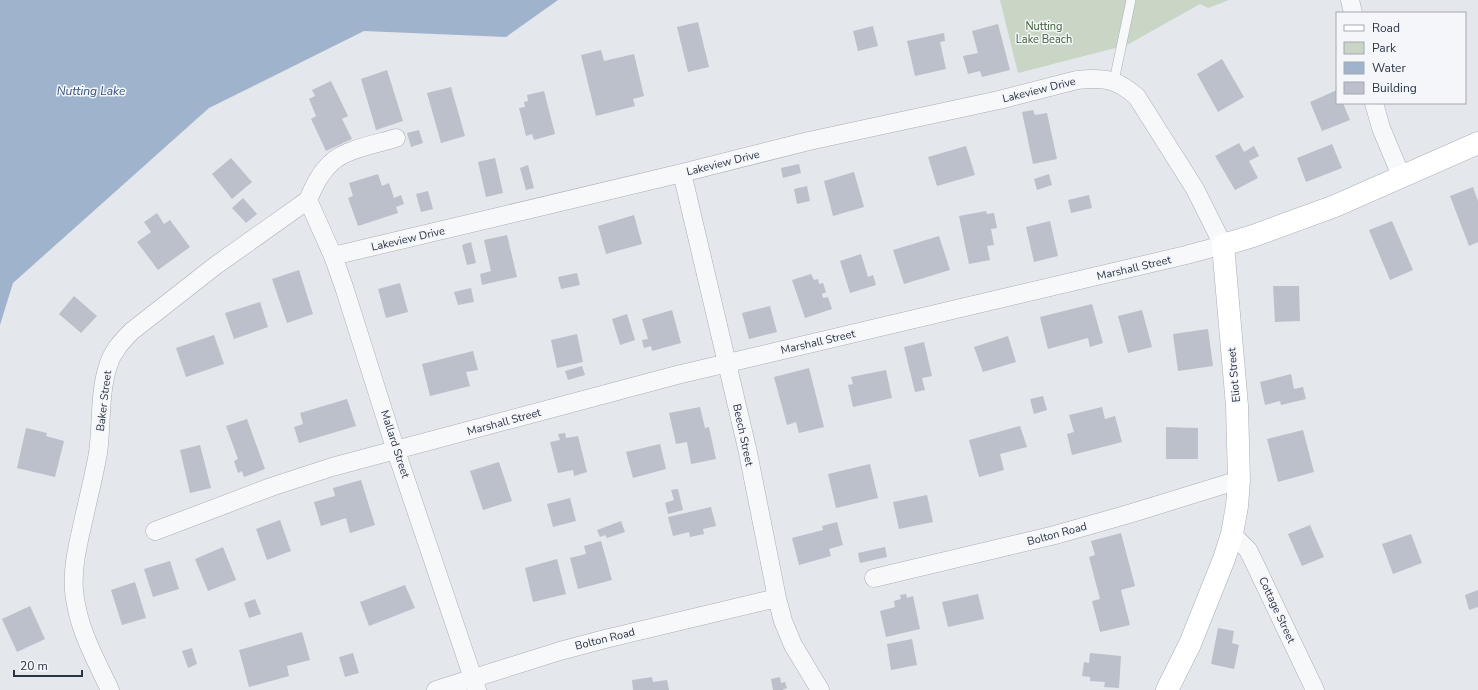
<svg xmlns="http://www.w3.org/2000/svg" width="1478" height="690" font-family="'Nunito Sans',sans-serif">
	<rect width="100%" height="100%" fill="#e4e7ec"/>
	<!-- green -->
	<path fill="#c9d6c5" d="M1000 0H1229L1208 8 1200 4 1127 45 1018 73Z"/>
	<!-- water -->
	<path fill="#9fb4cc" d="M0 0H558L506 37 364 31 209 108 13 283 0 325Z"/>
	<!-- building -->
	<path fill="#bbc0ca" d="M698 22 709 67 688 72 677 27Z
		M998 24 1010 70 982 77 980 71 968 74 963 56 978 53 972 31Z
		M873 26 878 46 858 51 853 31Z
		M944 33 945 41 940 42 946 69 915 76 907 41Z
		M601 50 604 61 634 54 644 96 633 99 635 106 596 116 581 55Z
		M1222 59 1244 97 1218 112 1197 74Z
		M387 70 403 121 376 130 361 79Z
		M331 81 348 116 342 119 352 139 326 151 311 119 316 116 309 99 315 96 312 90Z
		M451 87 465 136 441 143 427 93Z
		M1337 90V103H1343L1350 120 1322 131 1310 102Z
		M544 91 555 134 534 140 532 134 526 136 519 108 525 107 524 102 528 101 527 95Z
		M1033 110 1035 115 1047 113 1057 159 1033 164 1022 112Z
		M419 130 423 143 411 147 407 133Z
		M1239 143 1244 152 1254 146 1259 156 1249 161 1258 178 1235 190 1215 156Z
		M1332 144 1342 168 1306 182 1297 158Z
		M966 146 975 175 937 186 928 157Z
		M231 158 252 182 232 199 212 174Z
		M495 158 503 193 486 197 478 162Z
		M799 164 801 173 783 178 781 168Z
		M528 165 534 188 526 190 520 168Z
		M854 172 864 207 833 216 824 181Z
		M378 174 382 186 389 183 394 198 401 195 404 204 396 207 398 213 358 226 348 198 353 196 349 183Z
		M1049 174 1052 185 1037 190 1034 179Z
		M807 186 810 201 797 204 794 189Z
		M1473 187 1478 201V242L1469 246 1450 196Z
		M428 191 433 209 421 212 416 194Z
		M1089 195 1092 208 1071 213 1068 200Z
		M243 198 257 214 246 223 232 208Z
		M986 211 987 214 994 213 997 228 991 229 994 245 987 246 990 260 969 264 959 216Z
		M157 213 164 224 170 220 190 247 158 270 137 242 151 232 144 222Z
		M634 215 642 244 606 254 598 226Z
		M1050 221 1058 256 1034 262 1026 227Z
		M1392 221 1413 270 1390 280 1369 230Z
		M507 235 517 277 482 285 480 274 491 271 484 240Z
		M939 236 950 270 904 284 893 250Z
		M471 242 476 263 467 265 462 245Z
		M861 254 868 277 873 275 876 285 850 293 840 261Z
		M299 270 313 314 287 323 272 279Z
		M577 273 580 285 561 289 558 277Z
		M811 274 814 280 818 279 819 284 823 283 826 292 822 294 823 298 828 297 832 309 805 318 792 280Z
		M400 283 408 312 386 318 378 289Z
		M1273 286H1299L1300 321 1275 322Z
		M471 288 474 302 458 305 454 292Z
		M74 296 97 316 81 333 59 314Z
		M260 302 268 327 234 339 225 313Z
		M1092 304 1103 343 1090 347 1088 338 1048 349 1040 317Z
		M770 306 777 332 749 339 742 313Z
		M672 310 681 343 652 351 651 346 644 348 642 340 648 339 642 319Z
		M1142 310 1152 347 1128 353 1118 316Z
		M627 314 635 340 620 345 612 319Z
		M1208 329 1213 366 1178 371 1173 334Z
		M577 334 583 362 557 368 551 340Z
		M214 335 224 364 186 377 176 348Z
		M1008 336 1016 362 983 372 974 347Z
		M924 342 932 376 922 378 925 390 915 392 904 347Z
		M473 351 478 370 466 372 470 386 430 396 422 364Z
		M582 366 585 375 568 380 565 371Z
		M809 368 824 427 799 433 796 422 787 425 774 377Z
		M886 370 892 398 853 407 848 385 853 384 851 377Z
		M1291 374 1294 389 1303 387 1306 399 1281 405 1280 401 1265 405 1260 382Z
		M1043 396 1047 410 1034 414 1030 399Z
		M347 399 356 426 299 443 294 427 303 424 300 413Z
		M700 407 705 428 709 427 716 459 691 464 687 442 676 444 669 413Z
		M1102 407 1105 419 1115 416 1122 442 1072 455 1067 434 1074 432 1069 415Z
		M247 419 265 469 244 477 242 471 238 473 234 461 238 459 226 426Z
		M1020 426 1027 447 1000 454 1004 470 979 477 969 440Z
		M1166 427 1198 428V459H1166Z
		M26 428 47 433 46 436 64 441 55 477 17 468Z
		M1303 430 1314 472 1278 482 1267 439Z
		M565 433 566 438 578 436 587 472 574 476 573 470 558 473 550 442 560 440 558 434Z
		M660 444 666 469 633 478 626 452Z
		M200 445 211 488 190 493 180 450Z
		M499 462 512 501 483 510 470 471Z
		M870 464 878 498 836 508 828 474Z
		M361 480 375 525 350 533 346 518 321 526 314 502 335 496 333 488Z
		M678 489 683 510 668 514 665 503 674 500 671 490Z
		M927 495 933 522 899 529 893 502Z
		M570 498 576 521 553 527 547 504Z
		M711 507 716 526 703 529 704 534 690 537 689 532 673 536 668 517Z
		M280 520 291 551 267 560 256 529Z
		M621 521 625 532 607 538 605 535 600 537 597 530Z
		M837 522 843 545 829 549 831 556 799 565 792 538 823 530 822 526Z
		M1310 525 1324 557 1302 566 1288 534Z
		M1121 533 1135 586 1121 590 1130 625 1100 632 1092 601 1100 599 1089 557 1095 555 1091 541Z
		M1411 534 1422 563 1393 574 1382 544Z
		M601 541 612 580 578 589 570 558 586 554 584 546Z
		M223 547 236 580 208 591 195 559Z
		M885 547 887 557 860 563 858 553Z
		M557 559 566 594 533 602 525 568Z
		M170 561 179 589 153 597 144 569Z
		M135 582 146 618 122 625 111 590Z
		M405 585 415 608 369 626 360 602Z
		M1478 590V607L1469 610 1465 595Z
		M906 594 907 598 913 596 920 629 886 637 880 611 895 607 894 601 901 599 900 595Z
		M978 594 984 619 948 627 942 602Z
		M255 599 261 614 249 618 244 603Z
		M30 606 45 639 17 652 2 619Z
		M1218 628 1234 631 1232 643 1239 645 1234 669 1211 664Z
		M302 632 310 660 287 666 289 676 249 687 239 650Z
		M912 639 917 665 891 670 887 644Z
		M192 648 197 664 188 668 182 651Z
		M353 653 359 673 345 677 339 657Z
		M1090 653 1121 656 1119 688 1104 687 1105 682 1090 681V677L1082 676 1084 662 1089 663Z
		M652 677 653 682 667 680 669 690H633L632 680Z
		M780 677 781 683 785 682 787 688 782 690H773L771 679Z"/>
	<g fill="none" stroke-linecap="round" stroke-linejoin="round">
		<defs>
			<path id="lane" d="M1114 81 1131 0"/>
			<path id="street" d="M1350 0 1353 13
				M1374 103 1381 128 1402 178
				M682 173 747 448 777 598 783 621 793 645 820 690
				M308 200 333 256 344 287 396 451 477 690
				M308 200C314 186 320 173 331 163 345 149 377 144 396 138
				M155 531 271 487 332 467 677 375 1186 255 1223 245 1195 189 1137 97C1117 79 1104 77 1077 80L999 100 809 141 682 173 333 256
				M1232 534 1248 550 1254 562 1315 690
				M874 578 1055 535 1132 513 1239 480
				M110 690C94 656 78 629 74 591 72 568 78 544 83 522 88 499 94 476 98 453 102 425 99 394 108 366 112 352 121 342 132 331L215 266 308 200
				M436 690 560 651 605 639 777 598"/>
			<path id="secondary" d="M1167 690 1190 644 1224 559 1232 534 1237 506 1239 480 1237 406 1223 245 1253 236 1335 206 1478 143"/>
		</defs>
		<!-- lane casing -->
		<use href="#lane" stroke="#a9aeb7" stroke-width="10"/>
		<!-- street casing -->
		<use href="#street" stroke="#a9aeb7" stroke-width="19"/>
		<!-- secondary casing -->
		<use href="#secondary" stroke="#a9aeb7" stroke-width="23"/>
		<!-- lane -->
		<use href="#lane" stroke="#f7f8fa" stroke-width="9"/>
		<!-- street -->
		<use href="#street" stroke="#f7f8fa" stroke-width="18"/>
		<!-- secondary -->
		<use href="#secondary" stroke="#fff" stroke-width="22"/>
	</g>
	<g text-anchor="middle" dominant-baseline="central" stroke-width="3" stroke-linejoin="round" paint-order="stroke">
		<!-- park labels -->
		<g font-size="11" fill="#3f6138" stroke="#f4f6f9">
			<text x="1044" y="26">Nutting<tspan x="1044" dy="13">Lake Beach</tspan></text>
		</g>
		<!-- street labels -->
		<g font-size="11" fill="#2b3445" stroke="#f4f6f9">
			<text transform="translate(1039 90) rotate(-14)">Lakeview Drive</text>
			<text transform="translate(723 163) rotate(-14)">Lakeview Drive</text>
			<text transform="translate(408 239) rotate(-13)">Lakeview Drive</text>
			<text transform="translate(1134 268) rotate(-13)">Marshall Street</text>
			<text transform="translate(818 342) rotate(-13)">Marshall Street</text>
			<text transform="translate(1234 375) rotate(-95)">Eliot Street</text>
			<text transform="translate(104 401) rotate(-83)">Baker Street</text>
			<text transform="translate(504 422) rotate(-15)">Marshall Street</text>
			<text transform="translate(743 435) rotate(78)">Beech Street</text>
			<text transform="translate(395 444) rotate(72)">Mallard Street</text>
			<text transform="translate(1057 534) rotate(-15)">Bolton Road</text>
			<text transform="translate(1277 610) rotate(65)">Cottage Street</text>
			<text transform="translate(605 639) rotate(-14)">Bolton Road</text>
		</g>
		<!-- water labels -->
		<g font-size="12" font-style="italic" fill="#34527a" stroke="#f4f6f9">
			<text x="91" y="91">Nutting Lake</text>
		</g>
	</g>
	<!-- legend -->
	<rect x="1336" y="12" width="130" height="92" fill="#f4f6f9" stroke="#a4a8b1"/>
	<rect x="1344" y="25" width="20" height="6" fill="#ffffff" stroke="#a4a8b1"/>
	<text x="1372" y="32" font-size="12" fill="#2b3445">Road</text>
	<rect x="1344" y="42" width="20" height="12" fill="#c9d6c5" stroke="#a4a8b1"/>
	<text x="1372" y="52" font-size="12" fill="#2b3445">Park</text>
	<rect x="1344" y="62" width="20" height="12" fill="#9fb4cc" stroke="#a4a8b1"/>
	<text x="1372" y="72" font-size="12" fill="#2b3445">Water</text>
	<rect x="1344" y="82" width="20" height="12" fill="#bbc0ca" stroke="#a4a8b1"/>
	<text x="1372" y="92" font-size="12" fill="#2b3445">Building</text>
	<!-- scale -->
	<path d="M14 670v6h68v-6" fill="none" stroke="#2b3445" stroke-width="2"/>
	<text x="20" y="670" font-size="12" fill="#2b3445" stroke="#f4f6f9" stroke-width="3" paint-order="stroke">20 m</text>
</svg>
